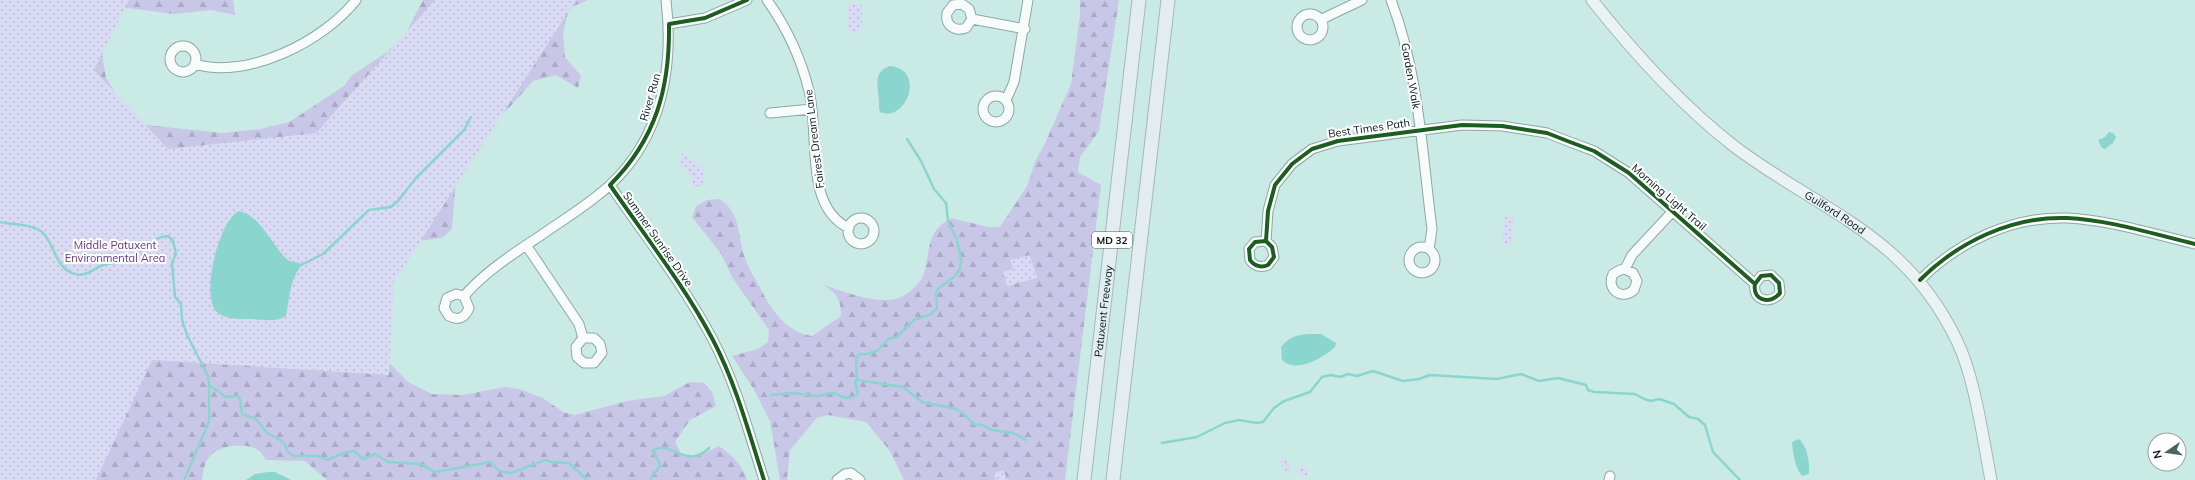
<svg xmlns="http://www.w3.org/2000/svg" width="2195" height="480" font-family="Mulish,sans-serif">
	<defs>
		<pattern id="forest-firs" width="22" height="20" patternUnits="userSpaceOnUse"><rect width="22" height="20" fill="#c9c7e7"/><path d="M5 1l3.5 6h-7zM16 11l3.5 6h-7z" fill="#abaac5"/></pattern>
		<pattern id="park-dots" width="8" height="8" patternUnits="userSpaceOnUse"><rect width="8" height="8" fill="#d9daf3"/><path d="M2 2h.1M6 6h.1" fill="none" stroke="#b9bad0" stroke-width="1.8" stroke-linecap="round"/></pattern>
	</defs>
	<rect width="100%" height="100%" fill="#caeae6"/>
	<!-- forest -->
	<path fill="url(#forest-firs)" d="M0 0H233L235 15 211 10 174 14 112 6 102 54 106 78 126 110 146 125 222 133 261 129 289 122 300 115 344 86 351 76 386 53 405 35 423 0H588L569 8 563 33 565 57 581 76 578 88 556 75 533 81 508 109 479 132 457 167 452 229 442 238 416 241 389 277 373 346 408 382 432 394 462 395 506 387 519 389 543 398 563 412 575 415 627 401 664 396 690 382 704 383 712 392 716 406 690 420 675 442 681 453 694 458 719 446C731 454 743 466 747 480H327L305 461 266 460C264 457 261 452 258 450 245 442 220 445 210 456 204 463 203 472 202 480H0Z
		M1080 0H1119L1099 131 1080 157 1078 172 1101 185 1065 480H904L890 451 866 422 828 415 817 418 790 450 787 480H780L770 421 753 388 732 356 758 349 768 342 769 330 732 277 722 255 692 217 696 206 707 200 720 199C742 215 737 235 745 258 747 266 752 273 756 280 769 305 782 331 812 336L841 316C841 300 837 293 823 285 843 291 875 304 896 299 903 297 909 292 914 288 918 284 923 278 924 273 931 248 926 232 951 218L988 227H1000L1027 186 1035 162 1046 141 1071 84 1080 15Z"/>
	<!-- park -->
	<path fill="url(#park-dots)" d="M0 0H129L94 70 168 149 316 133 435 0H576L394 282 389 375 152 360 96 480H0Z
		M847 4H862V28L854 35 848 29Z
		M682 153 697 162 696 164 704 168 703 174 706 184 693 188 690 173 679 166Z
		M1505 217H1514L1511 245 1502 244Z
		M1030 255 1037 278 1007 286 1003 272 1013 269 1010 260Z
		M1284 458 1291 468 1286 471 1279 461Z
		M1304 465 1309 475 1304 478 1298 469Z
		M1003 470 1008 480H996L993 474Z"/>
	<!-- water -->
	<path fill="#8ad6ce" d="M890 66C926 69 907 123 880 112L879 108C880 91 870 72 890 66Z
		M2109 132 2113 133 2116 137 2113 143 2105 149 2102 148 2098 140 2105 137Z
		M239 211C262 216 271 246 288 260 291 262 297 262 300 263L301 266C289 281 290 298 286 316 277 322 263 320 252 319 242 319 225 320 217 312 200 296 219 220 239 211Z
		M1321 334 1336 343 1335 347C1323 358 1296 374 1282 360L1281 347C1292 333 1305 334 1321 334Z
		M1799 439C1807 445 1810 464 1809 474L1802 476C1795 468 1793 453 1792 442Z
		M268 472H275L291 480H246L255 474Z"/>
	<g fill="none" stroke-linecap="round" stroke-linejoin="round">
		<!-- stream -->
		<path stroke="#8ad6ce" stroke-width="2.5" d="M0 222C12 225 32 224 42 232 54 242 54 265 72 273 86 279 95 267 106 264 113 262 120 264 127 260 142 252 151 237 168 236L173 241 176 254 172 263 175 297 181 304 182 320 187 335 208 376 209 385V422L184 480
			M301 265 323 254 369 210 391 207 398 201 416 178 464 130 471 117
			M857 380 856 359 859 354H868L877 351 888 339 897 337 914 320 931 314 937 308 936 293 938 289 955 276 960 269 961 260 957 240 948 221 946 203 934 189 921 161 907 139
			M209 385 226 397 237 396 240 399 242 414 256 419 267 433 280 440 285 444 287 451 293 456H319L327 460 344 453 354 451 363 459 375 454 388 462 421 464 435 472 491 462 499 471 511 473 545 460 552 462 569 463 587 480
			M771 395 793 393 817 396 833 393 845 398 853 397 858 394 855 382 857 380 903 387 922 402 956 409 963 413 973 424 982 425 992 430 1013 433 1026 440
			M1162 443 1197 437 1225 423 1239 420 1257 423 1263 422 1274 408 1284 401 1310 392 1322 377 1331 375 1340 377 1348 374 1357 376 1373 371 1403 381 1419 379 1430 375 1497 379 1521 374 1539 381 1558 378 1586 385 1588 390 1594 392 1635 394 1644 399 1651 401 1659 399 1674 404 1689 417 1698 419 1705 425 1713 452 1740 480
			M650 480 660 466C660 460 654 458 653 451 670 438 686 471 709 448"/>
		<defs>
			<path id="minor" d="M767 0C787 28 801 58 809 91 820 133 803 207 849 228
				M1391 0C1419 73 1422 152 1432 229L1429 249
				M1297 27a13 13 0 1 1 26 0a13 13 0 1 1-26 0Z
				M972 19 966 28C954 32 945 25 947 13L953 5 962 4 969 9 972 19 1025 29
				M1322 19 1362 0
				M669 24 705 18 747 0
				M170 59a13 13 0 1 1 26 0a13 13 0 1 1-26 0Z
				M195 64C247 80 324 41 356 0
				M983 109a13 13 0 1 1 26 0a13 13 0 1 1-26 0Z
				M1006 100 1014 82 1028 0
				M770 113 812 109
				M610 185C645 236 684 285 713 340 736 384 749 433 764 480
				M848 231a13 13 0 1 1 26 0a13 13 0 1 1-26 0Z
				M1266 241 1272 247 1274 257 1268 265C1261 268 1254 266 1250 260L1249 249 1255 242 1266 241 1268 211 1275 185 1292 164 1312 149 1338 141 1462 125 1502 126 1547 133 1570 142 1594 151 1629 173 1755 284C1752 301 1771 305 1780 293L1779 283 1771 275 1761 276 1755 284
				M526 245 579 324 583 338 576 347 577 357 584 363H594L602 353 600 344 594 338H583
				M1409 260a13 13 0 1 1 26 0a13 13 0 1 1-26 0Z
				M1625 269 1633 273 1637 281 1634 290C1621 301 1606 289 1613 274L1620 270 1625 269 1632 255 1673 211
				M1920 280C1958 242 2012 216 2067 218 2110 220 2153 234 2195 244
				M464 296 456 294 447 298 444 308 449 316C458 321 465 318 469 308L464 296C486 271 513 254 540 236 564 219 590 204 611 184 662 136 674 67 666 0
				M837 480 845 474 851 473 860 480
				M1609 480 1610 476"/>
			<g id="major">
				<path id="s1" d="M1592 0C1634 53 1681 105 1735 147 1822 212 1906 234 1957 341 1975 378 1983 439 1991 480"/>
			</g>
			<g id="highway">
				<path id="s2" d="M1084 480 1139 0"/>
				<path d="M1113 480 1168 0"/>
			</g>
		</defs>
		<!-- minor casing -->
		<use href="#minor" stroke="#8ea7a4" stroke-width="11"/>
		<!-- major casing -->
		<use href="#major" stroke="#a3b7ba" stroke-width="13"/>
		<!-- highway casing -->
		<use href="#highway" stroke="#a3b7ba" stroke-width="15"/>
		<!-- minor -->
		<use href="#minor" stroke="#f7fcfb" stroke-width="9"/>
		<!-- major -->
		<use href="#major" stroke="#ebf2f4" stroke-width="11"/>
		<!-- highway -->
		<use href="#highway" stroke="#e3edf0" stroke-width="13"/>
		<defs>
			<path id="cycleway" d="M747 0 705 18 669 24C670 88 656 139 610 185 645 236 684 285 713 340 736 384 749 433 764 480
				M1266 241 1272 247 1274 257 1268 265C1261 268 1254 266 1250 260L1249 249 1255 242 1266 241 1268 211 1275 185 1292 164 1312 149 1338 141 1462 125 1502 126 1547 133 1570 142 1594 151 1629 173 1755 284C1752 301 1771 305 1780 293L1779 283 1771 275 1761 276 1755 284
				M1920 280C1958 242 2012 216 2067 218 2110 220 2153 234 2195 244"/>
		</defs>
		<!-- cycleway casing -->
		<use href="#cycleway" stroke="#fff" stroke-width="6"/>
		<!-- cycleway -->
		<use href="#cycleway" stroke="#1b5e20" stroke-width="4"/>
	</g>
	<g text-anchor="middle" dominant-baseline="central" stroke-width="4" stroke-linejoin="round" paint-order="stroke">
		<!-- shield labels -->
		<rect fill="#fff" stroke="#4f5f5d" stroke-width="1" x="1092" y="232" width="40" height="16" rx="3"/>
		<g font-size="10" font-weight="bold" fill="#031a18">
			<text x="1112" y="240">MD 32</text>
		</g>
		<!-- street labels -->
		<g font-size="11" fill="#031a18" stroke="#fff">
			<text transform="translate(1411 76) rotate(80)">Garden Walk</text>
			<text transform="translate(650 97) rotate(-74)">River Run</text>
			<text transform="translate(1369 128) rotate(-8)">Best Times Path</text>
			<text transform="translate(814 139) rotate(-97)">Fairest Dream Lane</text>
			<text transform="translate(1669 197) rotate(41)">Morning Light Trail</text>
			<text stroke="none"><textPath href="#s1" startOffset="325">Guilford Road</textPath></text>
			<text transform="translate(658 239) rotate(55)">Summer Sunrise Drive</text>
			<text stroke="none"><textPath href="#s2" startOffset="170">Patuxent Freeway</textPath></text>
		</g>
		<!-- park labels -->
		<g font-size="11" fill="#623a82" stroke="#fff">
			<text x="115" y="245">Middle Patuxent<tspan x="115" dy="13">Environmental Area</tspan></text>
		</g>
	</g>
	<!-- north arrow -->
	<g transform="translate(2167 452) rotate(257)"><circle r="19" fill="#ffffff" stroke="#9aa3a3"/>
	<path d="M0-3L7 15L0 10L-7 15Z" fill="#496360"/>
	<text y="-6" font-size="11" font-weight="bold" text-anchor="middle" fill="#031a18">N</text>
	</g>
</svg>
